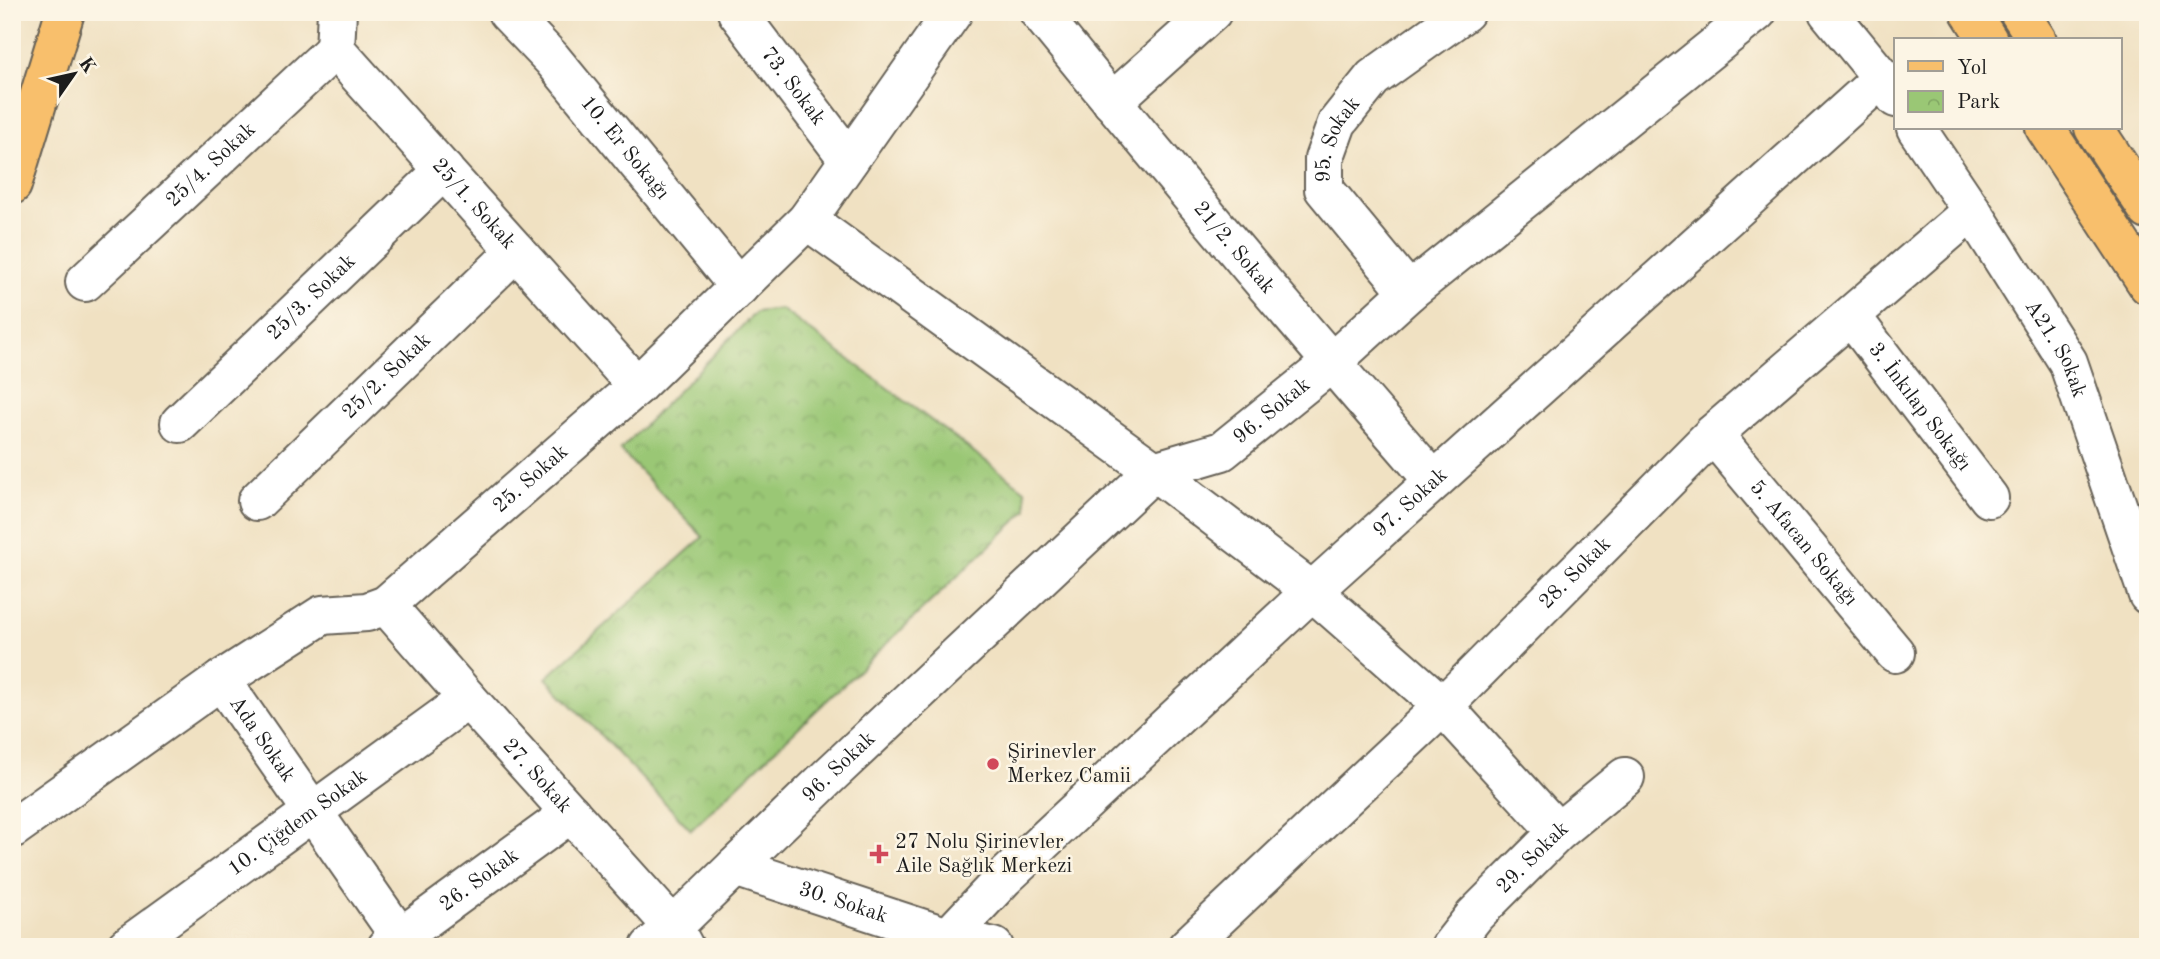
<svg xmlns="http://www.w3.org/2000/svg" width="2160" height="959" font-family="'Old Standard TT',serif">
	<defs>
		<pattern id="park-crowns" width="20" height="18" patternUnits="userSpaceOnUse" patternTransform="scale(1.75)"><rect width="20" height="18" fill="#9ac775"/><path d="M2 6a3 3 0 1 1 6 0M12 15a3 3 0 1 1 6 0" fill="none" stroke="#84aa65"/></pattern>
	</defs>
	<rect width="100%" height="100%" fill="#fcf5e5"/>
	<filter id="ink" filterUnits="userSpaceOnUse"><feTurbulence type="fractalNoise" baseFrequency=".0143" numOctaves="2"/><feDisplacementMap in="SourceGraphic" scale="14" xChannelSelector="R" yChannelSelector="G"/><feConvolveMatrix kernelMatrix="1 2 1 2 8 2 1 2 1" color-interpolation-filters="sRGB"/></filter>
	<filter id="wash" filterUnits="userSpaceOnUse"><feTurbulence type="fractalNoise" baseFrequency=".00686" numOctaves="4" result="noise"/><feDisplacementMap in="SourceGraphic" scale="28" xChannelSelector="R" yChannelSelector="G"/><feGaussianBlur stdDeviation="1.57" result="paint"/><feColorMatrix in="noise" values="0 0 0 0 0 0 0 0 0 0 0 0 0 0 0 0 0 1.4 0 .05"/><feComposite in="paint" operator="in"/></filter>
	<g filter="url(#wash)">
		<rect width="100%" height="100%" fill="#f0e1c2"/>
		<!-- park -->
		<path fill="url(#park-crowns)" stroke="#5b7248" stroke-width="2" d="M781 309 1025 490 1027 510 691 830 546 678 703 537 620 450 756 312Z"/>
	</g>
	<g filter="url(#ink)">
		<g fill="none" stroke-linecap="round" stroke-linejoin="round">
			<defs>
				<g id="minor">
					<path id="s1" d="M337 12 335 49 637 386"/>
					<path id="s2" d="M507 12 552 59 739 287"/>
					<path id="s3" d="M737 12 849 160"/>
					<path id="s4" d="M1039 12C1168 171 1300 327 1434 481"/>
					<path d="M1828 12 1882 78 1896 98"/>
					<path d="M1112 102 1212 12"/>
					<path id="s5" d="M1916 128 1972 211 2068 362 2148 595"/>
					<path d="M807 220 1154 471 1312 591 1443 706 1558 832"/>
					<path id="s6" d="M85 282 335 49"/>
					<path id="s7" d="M1409 292 1324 189V159L1337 123 1373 78 1465 12"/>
					<path id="s8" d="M1851 316 1989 498"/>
					<path id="s9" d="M180 423 444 170"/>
					<path id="s10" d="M1713 434 1895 653"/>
					<path id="s11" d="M257 501 516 251"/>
					<path id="s12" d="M386 605 468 699 673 927 684 947"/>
					<path id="s13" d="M221 680 400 937"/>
					<path id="s14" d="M12 829 221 680 322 615 367 612 386 605 637 386 807 220 953 12"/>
					<path id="s15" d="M735 867 948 937 994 947"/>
					<path id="s16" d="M126 947 468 699"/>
					<path id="s17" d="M387 947 571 813"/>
					<path id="s18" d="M650 947 673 927 830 775 1154 471 1222 451 1331 363 1409 292 1757 12"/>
					<path id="s19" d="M939 947 1004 878 1312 591 1882 78"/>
					<path id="s20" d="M1187 947 1443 706 1713 434 1972 211"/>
					<path id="s21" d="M1450 947 1475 915 1558 832 1625 777"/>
				</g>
				<path id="major" d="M1970 12 1988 40
					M2019 12 2037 40
					M2045 128 2148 285
					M2094 128 2148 210
					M12 185 65 12"/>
			</defs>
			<!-- minor casing -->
			<use href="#minor" stroke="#666156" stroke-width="42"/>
			<!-- major casing -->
			<use href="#major" stroke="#666156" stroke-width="42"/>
			<!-- minor -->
			<use href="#minor" stroke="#fff" stroke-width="38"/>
			<!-- major -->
			<use href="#major" stroke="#f8bf6c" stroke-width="38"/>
		</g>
	</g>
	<!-- markers -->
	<g fill="#d1495b" stroke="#fcf5e5" stroke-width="2.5">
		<circle cx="993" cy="764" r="7"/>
		<path d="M875.5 843.5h7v7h7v7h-7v7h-7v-7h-7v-7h7z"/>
	</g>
	<g text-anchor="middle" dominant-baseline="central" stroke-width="5" stroke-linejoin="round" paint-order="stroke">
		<!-- street labels -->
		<g font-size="21" fill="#1c1c1c" stroke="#fcf5e5">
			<text stroke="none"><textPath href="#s3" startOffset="93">73. Sokak</textPath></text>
			<text stroke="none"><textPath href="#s7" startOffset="186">95. Sokak</textPath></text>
			<text stroke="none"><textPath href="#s2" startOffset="180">10. Er Sokağı</textPath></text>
			<text stroke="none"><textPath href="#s6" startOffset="172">25/4. Sokak</textPath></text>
			<text stroke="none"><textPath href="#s1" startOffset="245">25/1. Sokak</textPath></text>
			<text stroke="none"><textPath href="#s4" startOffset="306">21/2. Sokak</textPath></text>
			<text stroke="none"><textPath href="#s9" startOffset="182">25/3. Sokak</textPath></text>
			<text stroke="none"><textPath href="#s5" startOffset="262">A21. Sokak</textPath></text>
			<text stroke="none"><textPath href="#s11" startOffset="180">25/2. Sokak</textPath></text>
			<text stroke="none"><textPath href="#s8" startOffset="114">3. İnkılap Sokağı</textPath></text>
			<text stroke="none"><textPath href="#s18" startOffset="828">96. Sokak</textPath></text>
			<text stroke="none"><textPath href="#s14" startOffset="634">25. Sokak</textPath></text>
			<text stroke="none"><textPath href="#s19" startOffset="648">97. Sokak</textPath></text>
			<text stroke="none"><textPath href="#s10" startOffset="142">5. Afacan Sokağı</textPath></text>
			<text stroke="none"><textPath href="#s20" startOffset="539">28. Sokak</textPath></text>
			<text stroke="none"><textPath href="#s13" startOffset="72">Ada Sokak</textPath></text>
			<text stroke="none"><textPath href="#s18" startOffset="261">96. Sokak</textPath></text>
			<text stroke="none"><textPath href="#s12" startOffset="228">27. Sokak</textPath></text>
			<text stroke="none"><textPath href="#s16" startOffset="212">10. Çiğdem Sokak</textPath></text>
			<text stroke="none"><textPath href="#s21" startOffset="122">29. Sokak</textPath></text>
			<text stroke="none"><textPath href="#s17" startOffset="114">26. Sokak</textPath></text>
			<text stroke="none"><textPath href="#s15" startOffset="114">30. Sokak</textPath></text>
		</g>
		<!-- poi labels -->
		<g font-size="21" fill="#1c1c1c" stroke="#fcf5e5" text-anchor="start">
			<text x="1007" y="752">Şirinevler<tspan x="1007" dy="24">Merkez Camii</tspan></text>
			<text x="895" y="842">27 Nolu Şirinevler<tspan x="895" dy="24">Aile Sağlık Merkezi</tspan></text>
		</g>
	</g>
	<!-- margin -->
	<rect width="2160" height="959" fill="none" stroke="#fcf5e5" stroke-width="42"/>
	<!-- legend -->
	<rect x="1894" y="38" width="228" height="91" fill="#fcf5e5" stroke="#a29e95" stroke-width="2"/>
	<rect x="1908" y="61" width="35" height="10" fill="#f8bf6c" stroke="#a29e95" stroke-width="2"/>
	<text x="1957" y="74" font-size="21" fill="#1c1c1c">Yol</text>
	<rect x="1908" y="91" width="35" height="21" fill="url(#park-crowns)" stroke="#a29e95" stroke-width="2"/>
	<text x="1957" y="108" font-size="21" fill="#1c1c1c">Park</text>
	<!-- north arrow -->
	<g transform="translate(74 74) rotate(56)" stroke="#fcf5e5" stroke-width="5" paint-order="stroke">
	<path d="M0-5L12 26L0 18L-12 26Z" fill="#1c1c1c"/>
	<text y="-10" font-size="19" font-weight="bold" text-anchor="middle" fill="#1c1c1c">K</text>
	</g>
</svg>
